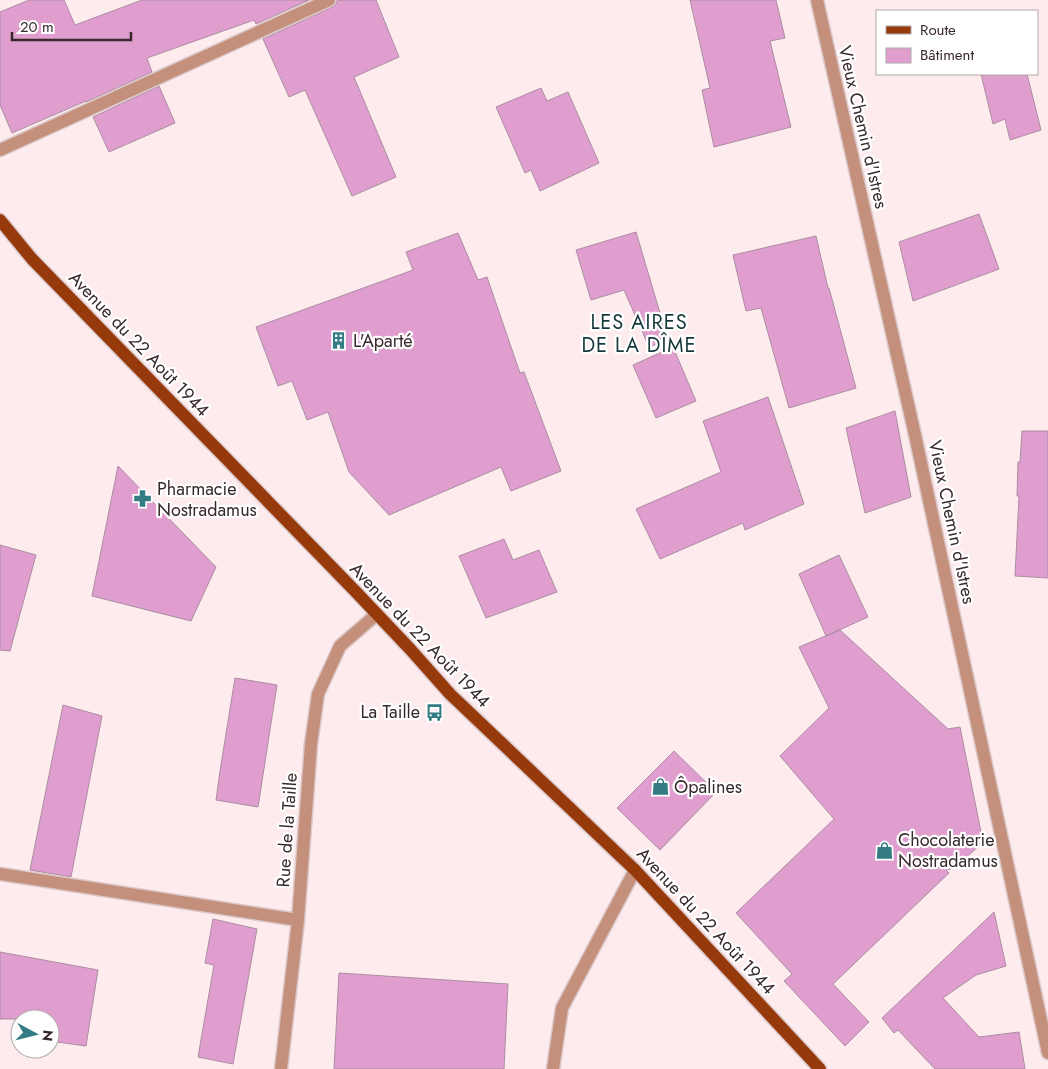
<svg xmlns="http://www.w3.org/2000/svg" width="1048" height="1069" font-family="Jost,sans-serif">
	<rect width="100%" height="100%" fill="#fdebed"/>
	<!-- building -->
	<path fill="#e09ecf" stroke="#ab8da2" d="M29 0H64L75 25 142 0H309L256 24 254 20 147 58 152 72 86 102V101L12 133 0 105V12Z
		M337 0H376L399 57 354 77 396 177 352 196 305 90 289 97 263 39 332 7 336 4Z
		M690 0H776L785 38 770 41 791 127 714 147 702 90 710 88Z
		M981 74H1027L1041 130 1010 140 1005 119 993 124Z
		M159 86 175 123 109 152 93 117Z
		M541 88 547 101 568 92 599 163 540 191 531 170 525 173 496 107Z
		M979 214 999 269 913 301 899 242Z
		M636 232 668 340 649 347 624 290 591 300 576 250Z
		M458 233 478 280 487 277 520 373 524 372 561 471 511 491 501 467 389 515 349 472 328 412 307 420 292 381 278 386 256 327 413 270 406 252Z
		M816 236 828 288H829L856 388 789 408 761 308 746 311 733 255Z
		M673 347 696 401 656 418 633 365Z
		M768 397 804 504 745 530 743 523 660 559 636 509 721 472 703 421Z
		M895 411 911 497 865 513 846 428Z
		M1022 431H1048V578L1015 576 1019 496H1017L1018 462H1020Z
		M118 466 216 567 191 621 92 596Z
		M504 539 513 560 539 550 557 592 486 618 459 556Z
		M0 545 36 555 10 651 0 650Z
		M839 555 868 617 826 636 799 574Z
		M840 630 948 729 960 727 983 842 955 868 946 870 949 873 833 984 869 1022 845 1046 784 981 792 974 736 913 834 819 780 756 829 708 799 647Z
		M235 678 277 685 258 807 216 800 220 771Z
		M63 705 102 716 71 877 30 870Z
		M674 751 716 792 660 850 617 808Z
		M994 912 1006 966 976 975 943 998 979 1037 1019 1032 1025 1069H935L898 1030 894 1033 882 1018Z
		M213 919 257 929 233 1064 198 1057 214 965 205 963Z
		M0 952 98 970 86 1046 50 1041V1019H0Z
		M339 973 508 984 504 1069H334Z"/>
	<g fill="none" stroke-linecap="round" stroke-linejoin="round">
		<defs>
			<path id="minor" d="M817 0 915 435 1048 1053
				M0 150 329 0
				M0 874 298 920
				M281 1069 298 920 311 744 318 694 340 646 377 614
				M553 1069 562 1008 635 870"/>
			<path id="major" d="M0 220 32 259 356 592 410 649 450 694 635 870 820 1069"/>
		</defs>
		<!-- minor casing -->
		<use href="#minor" stroke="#dac8ca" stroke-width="15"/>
		<!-- major casing -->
		<use href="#major" stroke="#dac8ca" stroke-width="15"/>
		<!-- minor -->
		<use href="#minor" stroke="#c5907b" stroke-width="12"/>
		<!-- major -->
		<use href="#major" stroke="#963a0b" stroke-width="12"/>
	</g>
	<!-- icons -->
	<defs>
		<symbol id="building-bare" viewBox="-9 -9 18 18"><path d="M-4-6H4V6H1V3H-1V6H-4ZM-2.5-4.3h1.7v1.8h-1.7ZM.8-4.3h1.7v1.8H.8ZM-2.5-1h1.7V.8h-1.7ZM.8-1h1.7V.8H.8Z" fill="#337c83" stroke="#fff" stroke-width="2.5" paint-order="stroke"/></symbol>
		<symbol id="pharmacy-bare" viewBox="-9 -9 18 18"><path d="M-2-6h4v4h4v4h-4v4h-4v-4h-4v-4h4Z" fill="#337c83" stroke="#fff" stroke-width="2.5" paint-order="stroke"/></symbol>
		<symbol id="bus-bare" viewBox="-9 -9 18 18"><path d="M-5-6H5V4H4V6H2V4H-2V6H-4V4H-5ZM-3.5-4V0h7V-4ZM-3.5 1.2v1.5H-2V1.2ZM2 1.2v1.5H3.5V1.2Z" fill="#337c83" stroke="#fff" stroke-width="2.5" paint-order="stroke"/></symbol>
		<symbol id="shop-bare" viewBox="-9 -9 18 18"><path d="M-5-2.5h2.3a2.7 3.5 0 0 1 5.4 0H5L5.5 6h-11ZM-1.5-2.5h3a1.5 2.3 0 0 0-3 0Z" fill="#337c83" stroke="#fff" stroke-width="2.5" paint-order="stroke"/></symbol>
	</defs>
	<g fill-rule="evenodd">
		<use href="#building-bare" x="326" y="328" width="25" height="25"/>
		<use href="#pharmacy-bare" x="130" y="486" width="25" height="25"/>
		<use href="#bus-bare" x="422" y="700" width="25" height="25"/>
		<use href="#shop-bare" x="648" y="774" width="25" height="25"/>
		<use href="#shop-bare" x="872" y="838" width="25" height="25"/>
	</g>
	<g text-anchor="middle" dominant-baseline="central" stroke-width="4.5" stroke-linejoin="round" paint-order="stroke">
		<!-- street labels -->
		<g font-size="18" fill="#38282b" stroke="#fff">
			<text transform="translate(863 127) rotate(77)">Vieux Chemin d'Istres</text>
			<text transform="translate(139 344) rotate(46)">Avenue du 22 Août 1944</text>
			<text transform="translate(952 522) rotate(78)">Vieux Chemin d'Istres</text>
			<text transform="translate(420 635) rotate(46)">Avenue du 22 Août 1944</text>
			<text transform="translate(287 830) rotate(-86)">Rue de la Taille</text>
			<text transform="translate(706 921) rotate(47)">Avenue du 22 Août 1944</text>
		</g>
		<!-- poi labels -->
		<g font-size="18" fill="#38282b" stroke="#fff" text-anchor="start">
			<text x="353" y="341">L'Aparté</text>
			<text x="157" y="489">Pharmacie<tspan x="157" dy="21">Nostradamus</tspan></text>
			<text x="420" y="712" text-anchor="end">La Taille</text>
			<text x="674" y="787">Ôpalines</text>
			<text x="898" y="840">Chocolaterie<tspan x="898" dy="21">Nostradamus</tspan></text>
		</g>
		<!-- quarter labels -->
		<g font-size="20" letter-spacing="1" fill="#16383c" stroke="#fff">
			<text x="639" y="322">LES AIRES<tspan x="639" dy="23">DE LA DÎME</tspan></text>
		</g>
	</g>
	<!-- legend -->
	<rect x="876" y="10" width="162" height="65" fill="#ffffff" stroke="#afa9aa"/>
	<rect x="886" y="26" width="25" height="8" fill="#963a0b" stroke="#afa9aa"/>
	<text x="920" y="35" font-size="15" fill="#38282b">Route</text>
	<rect x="886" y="48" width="25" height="15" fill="#e09ecf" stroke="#afa9aa"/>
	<text x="920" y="60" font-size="15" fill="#38282b">Bâtiment</text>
	<!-- north arrow -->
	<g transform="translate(35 1034) rotate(97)"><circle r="24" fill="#ffffff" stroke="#afa9aa"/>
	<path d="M0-4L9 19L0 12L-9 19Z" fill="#337c83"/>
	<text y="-8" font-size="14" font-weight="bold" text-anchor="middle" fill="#38282b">N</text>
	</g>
	<!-- scale -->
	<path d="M12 32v8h119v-8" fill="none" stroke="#38282b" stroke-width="2.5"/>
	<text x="20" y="32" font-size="15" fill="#38282b" stroke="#ffffff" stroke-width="4" paint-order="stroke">20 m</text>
</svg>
